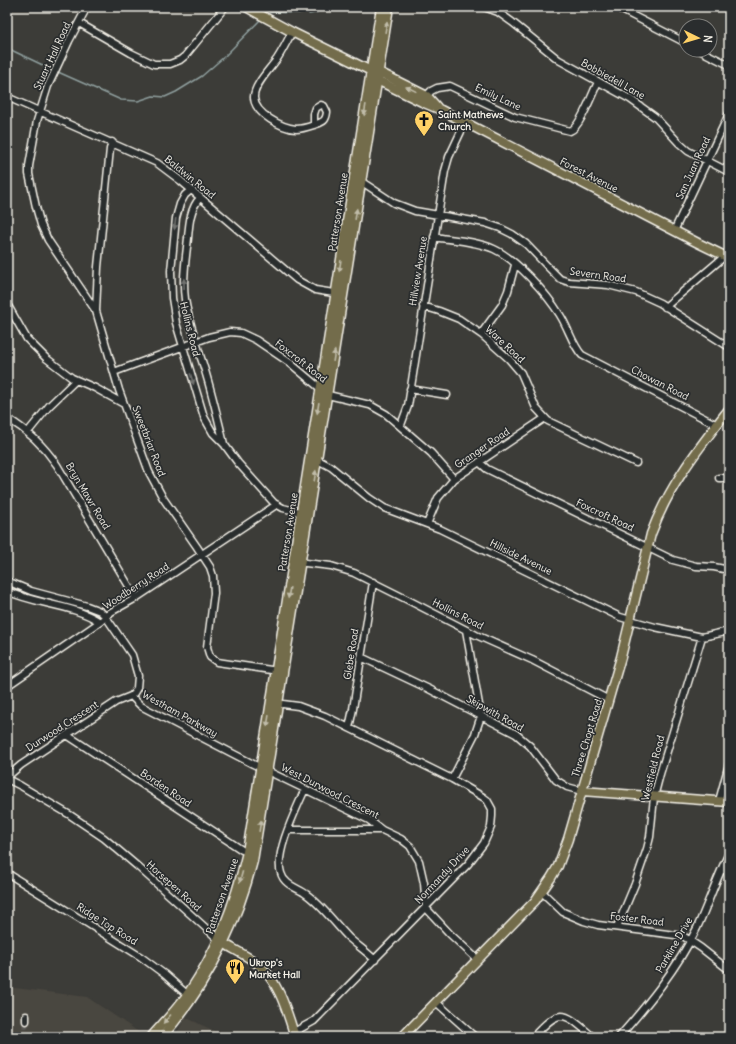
<svg xmlns="http://www.w3.org/2000/svg" width="736" height="1044" font-family="Delius,sans-serif">
	<rect width="100%" height="100%" fill="#3c3c38"/>
	<filter id="ink" filterUnits="userSpaceOnUse"><feTurbulence type="fractalNoise" baseFrequency=".025" numOctaves="2"/><feDisplacementMap in="SourceGraphic" scale="8" xChannelSelector="R" yChannelSelector="G"/><feConvolveMatrix kernelMatrix="1 2 1 2 8 2 1 2 1" color-interpolation-filters="sRGB"/></filter>
	<g filter="url(#ink)">
		<!-- built -->
		<path fill="#49463f" d="M7 987 87 997 146 1037H7Z
			M185 1017 227 1037H175Z"/>
		<g fill="none" stroke-linecap="round" stroke-linejoin="round">
			<!-- stream -->
			<path stroke="#8f9f9e" stroke-width="1.5" d="M268 14 271 12 301 13
				M309 14 315 13 325 8 345 7
				M7 48 51 69
				M58 72 121 100 138 101 153 96 165 97 176 92 202 76 225 56 261 19"/>
			<!-- minor-tunnel -->
			<path stroke="#585752" stroke-width="6" stroke-dasharray="6 3" stroke-linecap="butt" d="M24 1037 26 1021"/>
			<defs>
				<path id="minor" d="M87 7 69 41 48 86 37 121 29 166V174L36 207 41 225 48 240 96 311
					M484 7 498 12 512 22 559 60 630 99 655 117 679 143 688 151 729 172
					M616 7 686 43
					M79 23 131 53 154 64H170L180 60 185 56 225 7
					M292 32C287 41 283 50 277 59 270 69 253 86 254 98 255 114 282 128 296 129 302 129 308 127 314 125 322 122 326 122 327 112L324 106 321 105 316 108 314 114V125
					M699 50 729 65
					M7 97 157 163 181 181 297 280 315 290 340 294
					M424 99 431 91 437 88 450 86 515 117 570 131C580 128 593 92 598 82
					M112 142 110 149 98 267 96 311 119 390 149 472 163 498 197 547 210 567 213 576 214 593 207 647 210 657 217 662 278 671
					M359 180 394 203 415 211 485 223 500 228 512 234 526 244 549 268 560 279 569 282 608 285 636 292 660 303 729 347
					M191 190 185 195 180 204 176 218 171 271 172 298 176 323 204 417 213 433 224 444 238 463 274 503 283 508 303 513
					M200 198C190 208 189 225 188 238 186 258 182 279 185 299 188 319 195 337 200 355 210 384 217 414 224 444
					M674 231 729 114
					M434 237C453 240 476 241 494 249 516 259 547 294 560 315 568 327 573 346 582 355L717 425
					M7 304 27 339 46 358 72 378 95 388 124 404
					M423 306 439 311 459 319 482 335 509 359 521 373 536 408 548 421 636 463
					M665 307 725 256
					M481 334 502 305 508 291 515 265
					M114 372 209 337 230 332 241 333 256 340 290 363 328 395 370 405 386 414 431 453 454 479
					M410 389 447 395
					M7 418C27 430 44 446 57 465L136 598
					M401 425 408 406 445 171 449 157 465 123
					M28 432 49 406 76 380
					M314 458 331 467 369 498 384 508 440 529 620 617 655 627 702 637 729 631
					M479 462 487 469 673 560 696 566 714 567 729 570
					M719 478H729
					M427 524 438 498 454 479 545 418
					M297 562 331 566 354 573 406 599 476 635 532 660 609 700
					M7 581 31 591 87 606 100 611 106 617 132 655 138 676 137 688 134 693 131 696 116 702 21 765 7 777
					M7 591C37 605 73 604 100 622
					M361 657 429 689 516 734 530 746 556 780 567 787 582 791
					M7 686 100 622 111 612 136 598 276 505
					M131 696 141 706 253 764 369 820 382 830
					M275 703 298 706 325 716 452 779 483 797 487 800 492 809V816L491 827 484 843 468 864 314 1021 294 1032
					M349 728 353 709 373 582
					M67 735 230 842 242 850 251 853
					M7 779 21 786 70 815 104 838 137 866 218 939
					M452 779 475 734 481 716 466 630
					M305 789C297 808 274 853 281 873 284 885 298 888 306 894 323 906 335 924 349 938 358 946 367 952 375 960
					M719 801 729 764
					M288 830H382L401 839 410 846 419 861 424 883 426 908 450 934 478 960
					M722 869 729 872
					M7 873 141 957 164 974 189 996
					M542 892 563 912 584 921 598 925 683 936 701 948 729 970
					M617 927 635 884 647 849 650 837 654 797 660 774 702 637
					M436 1002 475 1037
					M26 1016V1021
					M533 1037C561 1006 564 1012 593 1037
					M619 1037C648 1004 677 969 697 928 708 904 717 877 729 853"/>
				<path id="major" d="M246 7 292 32 365 68 371 71 379 72 427 96 437 107
					M374 76 377 80 422 102 441 110 698 243 729 258
					M582 791 729 802
					M220 941C231 948 244 954 255 962 278 978 287 1011 295 1037
					M151 1037C164 1022 178 1008 189 992 217 951 236 900 247 852L381 7
					M162 1037C207 986 236 926 253 861L389 7
					M402 1037 535 901 551 878 558 866 568 839 621 657 651 534C669 485 698 449 729 409"/>
			</defs>
			<!-- minor casing -->
			<use href="#minor" stroke="#f4f1e8" stroke-width="9"/>
			<!-- major casing -->
			<use href="#major" stroke="#f4f1e8" stroke-width="11"/>
			<!-- minor -->
			<use href="#minor" stroke="#2a2d2e" stroke-width="6"/>
			<!-- major -->
			<use href="#major" stroke="#736c4b" stroke-width="8"/>
		</g>
		<!-- one-way arrows -->
		<defs><path id="oneway-solid" d="M-6-.8H1V-3.2L6.5 0L1 3.2V.8H-6Z"/></defs>
		<g fill="#c0bca9">
			<use href="#oneway-solid" transform="translate(386 27) rotate(-81)"/>
			<use href="#oneway-solid" transform="translate(411 89) rotate(-154)"/>
			<use href="#oneway-solid" transform="translate(365 110) rotate(99)"/>
			<use href="#oneway-solid" transform="translate(356 214) rotate(-81)"/>
			<use href="#oneway-solid" transform="translate(340 266) rotate(99)"/>
			<use href="#oneway-solid" transform="translate(334 356) rotate(-81)"/>
			<use href="#oneway-solid" transform="translate(318 408) rotate(99)"/>
			<use href="#oneway-solid" transform="translate(315 476) rotate(-81)"/>
			<use href="#oneway-solid" transform="translate(289 593) rotate(99)"/>
			<use href="#oneway-solid" transform="translate(268 721) rotate(99)"/>
			<use href="#oneway-solid" transform="translate(260 826) rotate(-81)"/>
			<use href="#oneway-solid" transform="translate(241 877) rotate(106)"/>
			<use href="#oneway-solid" transform="translate(167 1019) rotate(131)"/>
		</g>
		<g fill="#71726f">
			<use href="#oneway-solid" transform="translate(175 224) rotate(97)"/>
			<use href="#oneway-solid" transform="translate(184 284) rotate(-91)"/>
			<use href="#oneway-solid" transform="translate(192 379) rotate(73)"/>
		</g>
	</g>
	<!-- icons -->
	<defs>
		<symbol id="church-pin" viewBox="-11 -11 22 30"><path d="M0 17L-7.5 6A9.5 9.5 0 1 1 7.5 6Z" fill="#ffd166" stroke="#2a2d2e"/><path d="M-1.2-6h2.4v3.5h3.3v2.4h-3.3V6h-2.4V-.1h-3.3v-2.4h3.3Z" fill="#111"/></symbol>
		<symbol id="restaurant-pin" viewBox="-11 -11 22 30"><path d="M0 17L-7.5 6A9.5 9.5 0 1 1 7.5 6Z" fill="#ffd166" stroke="#2a2d2e"/><path d="M-5-6h1v4h1v-4h1v4h1v-4h1v5L-1.5 .5V6h-2V.5L-5-1ZM5-6V6H3V1.5H1.5Q1.5-4 5-6Z" fill="#111"/></symbol>
	</defs>
	<g fill-rule="evenodd">
		<use href="#church-pin" x="413" y="109" width="22" height="30"/>
		<use href="#restaurant-pin" x="224" y="957" width="22" height="30"/>
	</g>
	<g text-anchor="middle" dominant-baseline="central" stroke-width="3.5" stroke-linejoin="round" paint-order="stroke">
		<!-- street labels -->
		<g font-size="10" fill="#f4f1e8" stroke="#2a2d2e">
			<text transform="translate(52 56) rotate(-65)">Stuart Hall Road</text>
			<text transform="translate(613 79) rotate(29)">Bobbiedell Lane</text>
			<text transform="translate(498 97) rotate(25)">Emily Lane</text>
			<text transform="translate(693 168) rotate(-65)">San Juan Road</text>
			<text transform="translate(589 175) rotate(27)">Forest Avenue</text>
			<text transform="translate(190 177) rotate(39)">Baldwin Road</text>
			<text transform="translate(338 212) rotate(-81)">Patterson Avenue</text>
			<text transform="translate(418 271) rotate(-81)">Hillview Avenue</text>
			<text transform="translate(598 275) rotate(8)">Severn Road</text>
			<text transform="translate(190 329) rotate(76)">Hollins Road</text>
			<text transform="translate(505 344) rotate(43)">Ware Road</text>
			<text transform="translate(301 361) rotate(38)">Foxcroft Road</text>
			<text transform="translate(660 383) rotate(27)">Chowan Road</text>
			<text transform="translate(149 441) rotate(69)">Sweetbriar Road</text>
			<text transform="translate(482 448) rotate(-34)">Granger Road</text>
			<text transform="translate(88 496) rotate(59)">Bryn Mawr Road</text>
			<text transform="translate(605 515) rotate(25)">Foxcroft Road</text>
			<text transform="translate(288 532) rotate(-81)">Patterson Avenue</text>
			<text transform="translate(521 557) rotate(26)">Hillside Avenue</text>
			<text transform="translate(136 586) rotate(-33)">Woodberry Road</text>
			<text transform="translate(458 614) rotate(27)">Hollins Road</text>
			<text transform="translate(351 654) rotate(-81)">Glebe Road</text>
			<text transform="translate(495 713) rotate(29)">Skipwith Road</text>
			<text transform="translate(180 714) rotate(29)">Westham Parkway</text>
			<text transform="translate(62 726) rotate(-33)">Durwood Crescent</text>
			<text transform="translate(587 738) rotate(-73)">Three Chopt Road</text>
			<text transform="translate(653 768) rotate(-76)">Westfield Road</text>
			<text transform="translate(166 788) rotate(34)">Borden Road</text>
			<text transform="translate(330 791) rotate(27)">West Durwood Crescent</text>
			<text transform="translate(442 875) rotate(-47)">Normandy Drive</text>
			<text transform="translate(174 886) rotate(42)">Horsepen Road</text>
			<text transform="translate(222 896) rotate(-71)">Patterson Avenue</text>
			<text transform="translate(637 919) rotate(7)">Foster Road</text>
			<text transform="translate(107 924) rotate(32)">Ridge Top Road</text>
			<text transform="translate(674 945) rotate(-60)">Parkline Drive</text>
		</g>
		<!-- poi labels -->
		<g font-size="10" font-weight="bold" fill="#f4f1e8" stroke="#2a2d2e" text-anchor="start">
			<text x="438" y="114">Saint Mathews<tspan x="438" dy="12">Church</tspan></text>
			<text x="249" y="962">Ukrop's<tspan x="249" dy="12">Market Hall</tspan></text>
		</g>
	</g>
	<!-- margin -->
	<rect width="736" height="1044" fill="none" stroke="#2a2d2e" stroke-width="24"/>
	<rect x="12" y="12" width="712" height="1020" fill="none" stroke="#f4f1e8" stroke-width="1.5" filter="url(#ink)"/>
	<!-- north arrow -->
	<g transform="translate(698 38) rotate(95)"><circle r="19" fill="#2a2d2e" stroke="#7b7b78"/>
	<path d="M0-3L7 15L0 10L-7 15Z" fill="#ffd166"/>
	<text y="-6" font-size="11" font-weight="bold" text-anchor="middle" fill="#f4f1e8">N</text>
	</g>
</svg>
